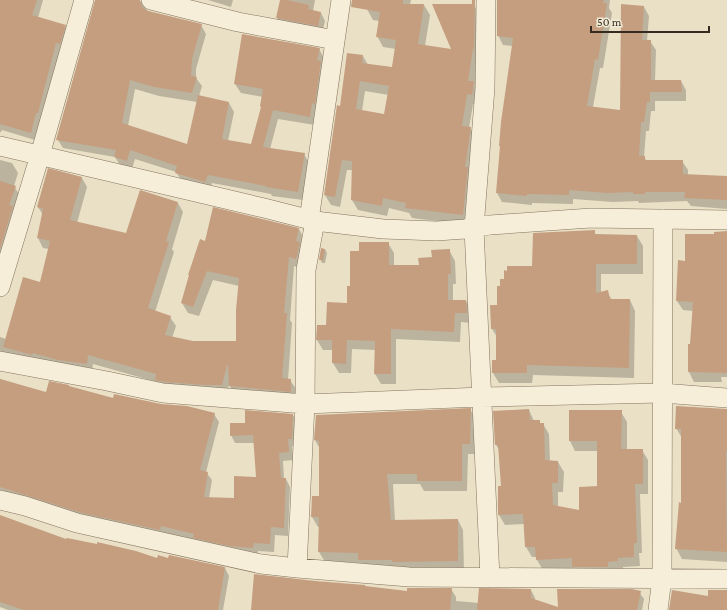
<svg xmlns="http://www.w3.org/2000/svg" width="727" height="610" font-family="'Crimson Pro',serif">
	<rect width="100%" height="100%" fill="#eae0c6"/>
	<!-- shadow -->
	<path fill="#0003" fill-rule="evenodd" d="M0 0H43L38 18 65 26 69 33 64 51 60 50 42 120 35 140 2 130 1 132H0Z
		M96 0H139L148 11 201 25 206 34 196 69V78L202 86 199 96 229 103 234 112 228 141 252 145 262 108 263 97 241 93 235 84 319 49 324 58 315 125 278 119 270 149 304 154 309 163 303 200 272 196 271 194 212 183 210 190 182 181 176 172 135 159 132 169 120 165 115 157 63 148 58 140ZM135 89 159 96 197 102 188 145 128 126Z
		M208 0H233L231 7Z
		M282 0H315L313 11 321 13 325 21 322 33 282 25 277 18Z
		M355 0H411L410 5H424L430 15 425 46 452 50 474 5 480 16 479 59 475 85 479 93 477 105 473 104 469 128H470L476 138 469 225 412 218 409 213 389 208 387 216 358 210 352 200V170H347L340 207 331 205 325 195 340 107 363 56 368 65 392 68 396 49 383 47 377 36 379 21 373 20 367 9ZM365 91 389 95 385 115 362 111Z
		M498 0H610L609 8 612 13 603 68H600L593 107 621 111 644 7 649 16 647 41H650L656 50 655 81H681L686 90V101H655V111H651L649 131H646L644 157 647 161H682L688 170V175L727 177V209L691 206 687 201 639 203 638 201 613 202 573 199V204L532 203V205L502 202 497 193 513 46 503 45 498 35Z
		M0 160 12 163 18 173 14 186 20 196 0 276Z
		M82 178 87 187 77 223 127 234 178 203 183 212 172 249 174 252 155 312 170 317 176 326 172 338 193 342H237L239 286 213 280 199 316 188 313 182 303 190 277 189 275 206 242 214 209 299 229 304 239 301 268 294 266 290 320 292 323 288 380H290L296 389V401L235 395 229 385 227 394 211 395 157 382 93 364 92 373 0 358V337L6 339 41 283 49 249 43 248 38 238 43 215 38 207Z
		M594 231 596 235 637 236 643 246V274H601V293L607 292 612 300H630L635 311 634 378 533 375 532 383H499L493 373 497 361V337L492 329 501 287 505 280 533 267Z
		M727 232V377H721L722 382H694L689 372 693 311 683 310 677 301 686 262 715 235Z
		M388 243 394 253V266H420L449 250 455 261 456 284H453V301H466L472 311V323L461 322 460 342 396 339V384H381L375 374 376 350 352 349 351 373H339L333 363V350H323L317 340 327 326 348 304 351 286 360 252Z
		M325 249 327 253 325 263H322L320 259Z
		M0 379 46 393 161 405 214 414 219 422 206 472 212 480 209 498 235 499 257 478 255 443H235L231 435 246 424 293 415 297 423 296 447 292 446 293 460 283 461 284 479H286L290 487 288 536 275 535 274 552 258 551V556L165 538 0 492Z
		M470 409 476 420V454H468L467 491H424L420 484H393L395 521 458 520 463 530 464 571 365 570 361 563 325 562 319 552 320 527H318L312 517 320 497V449L315 440Z
		M529 410 534 421H539L541 424H543L549 434 550 461 558 462 564 472 563 492H558V507L580 511 598 487V451H575L570 441V411L621 412 627 422V450H642L648 460V494H640L642 553H639L640 566 623 567V571L579 577 574 568 543 570 537 560V557H532L526 547 524 524 505 525 499 515 502 487 500 451 496 445Z
		M727 410V562L682 559 676 548 682 504V438L676 428Z
		M0 516 67 541 158 559H169L170 556 225 568 229 576 223 610H8L0 607Z
		M366 587 408 592 451 589 456 597V601L479 603 531 590 535 598V601L559 608 639 592 644 599 642 610H252Z"/>
	<!-- building -->
	<path fill="#c59e80" fill-rule="evenodd" d="M0 0H37L32 15 66 25 60 44 56 43 38 113H36L31 133 0 124Z
		M95 0H140L141 4 143 8 148 11 202 24 192 59 191 76 197 77 192 93 154 87 130 80 122 123 187 144 198 95 229 102 222 139 251 144 261 107 260 106 263 89 234 84 242 34 320 48 317 60 321 61 318 82 315 104 312 103 310 117 273 110 263 147 305 153 298 192 266 187V186L208 175 205 182 175 173 177 166 130 150 127 161 114 157 116 150 56 140Z
		M280 0H287L309 5 308 9 321 12 318 26 276 18Z
		M352 0H403V4H424L418 44 451 49 432 4H472V0H475L474 49H473L468 81H474L472 95 467 94 462 126 471 127 465 167H468L463 215 405 208 406 203 383 198 382 206 351 200 352 161 342 160 335 197 324 195 337 105 340 106 347 53 363 55 362 63 392 67 396 40 376 37 380 12 351 7ZM360 81 389 86 384 114 356 109Z
		M497 0H604L603 3H607L598 60 595 59 587 106 620 110 621 4 644 6 642 40H651V80H681L682 92H650V102H647L644 122H641L639 156H645V160H683V174L727 176V200L684 198 685 192H645V194H633V192L607 193 569 190V195L527 194V196L496 193 500 146H499L501 122 513 38 497 36Z
		M48 168 82 177 70 220 126 233 140 190 178 202 166 241 169 242 148 308 171 316 165 335 193 341H236V310L239 278 207 271 193 307 181 303 189 275H188L200 239 205 241 213 207 299 228 296 241 300 242 297 256 296 259 289 257 284 313H287L282 378 291 379V392L229 386 228 365H227L222 385H205L165 382 155 380 156 374 88 355 87 364 58 360 33 353 32 355 3 347 23 277 40 282 50 241 37 238 43 209 37 207Z
		M0 181 16 186 9 205 13 206 0 249Z
		M595 230V234L637 235V264H596V293L608 290 610 299H630L629 368 527 365V373H492V360H496V329H491L490 305H497V286H500V279H504V270L507 271V266H532L533 233Z
		M727 231V373L688 372V344H690L693 302 676 301 678 260 685 261V234H714V232Z
		M359 242H389V265H419L418 258 432 257 431 250 450 249 451 274H448V300H466L467 313H455L454 332 391 329V374H374L375 341 347 340 346 364 332 363V340H316L317 325H326L327 302 347 303V286H350V251H359Z
		M321 248 325 249 323 260H319Z
		M0 379 46 392 49 381 69 385V386L113 398 114 394 161 404 187 406 215 413 200 470 208 472 204 497 234 498V476L256 477 253 435 230 436V423H245V410L293 414 292 439H288L289 452 279 453 281 478H286L284 528 271 527 270 544 254 543 253 548 229 546 193 538 194 534 161 526 160 530 82 513 0 487Z
		M676 406 727 409V452H726L727 552 675 549 679 502 681 503V429H675Z
		M471 408 470 444H462V481H417V474H387L391 520 458 519V561L392 562V560H358V553L318 552 319 517H311L312 496H319V441L314 440 316 415Z
		M529 409 530 420H540V423H544L545 460 558 461V483H552L553 505 579 510V487L597 486V441H569V410H622L621 449H643V484H635L637 543H634V557L618 558V561L608 562V567H572V558L536 560 535 547H525L523 514 498 515V486H501L498 445H495L493 411Z
		M0 515 66 539 67 538 97 544V542L136 551 157 558 158 555 168 558 169 555 225 567 218 610H24L0 602Z
		M254 574 315 581 365 585V586L407 591V588H452L450 610H251Z
		M479 588 531 589V598L558 607 557 589H632L641 591 637 610H477Z
		M672 590 708 596V590H727V610H669Z"/>
	<g fill="none" stroke-linecap="round" stroke-linejoin="round">
		<defs>
			<path id="minor" d="M151 0 238 22 335 40
				M486 0 485 88 474 228 490 578
				M0 146 264 208 315 221 383 229 437 231 465 229 490 225 591 218 727 220
				M309 220 341 0
				M0 287 40 155 84 0
				M0 361 107 381 163 393 305 404 482 397 662 393 727 398
				M0 500 25 506 77 523 261 564 297 568 409 577 727 579
				M297 568 305 404 306 270 315 221
				M658 610 662 578 663 219"/>
		</defs>
		<!-- minor casing -->
		<use href="#minor" stroke="#84735e" stroke-width="20"/>
		<!-- minor -->
		<use href="#minor" stroke="#f6eed9" stroke-width="19"/>
	</g>
	<!-- scale -->
	<path d="M591 26v6h118v-6" fill="none" stroke="#362b20" stroke-width="2"/>
	<text x="597" y="26" font-size="12" fill="#362b20" stroke="#f2ebd5" stroke-width="3" paint-order="stroke">50 m</text>
</svg>
